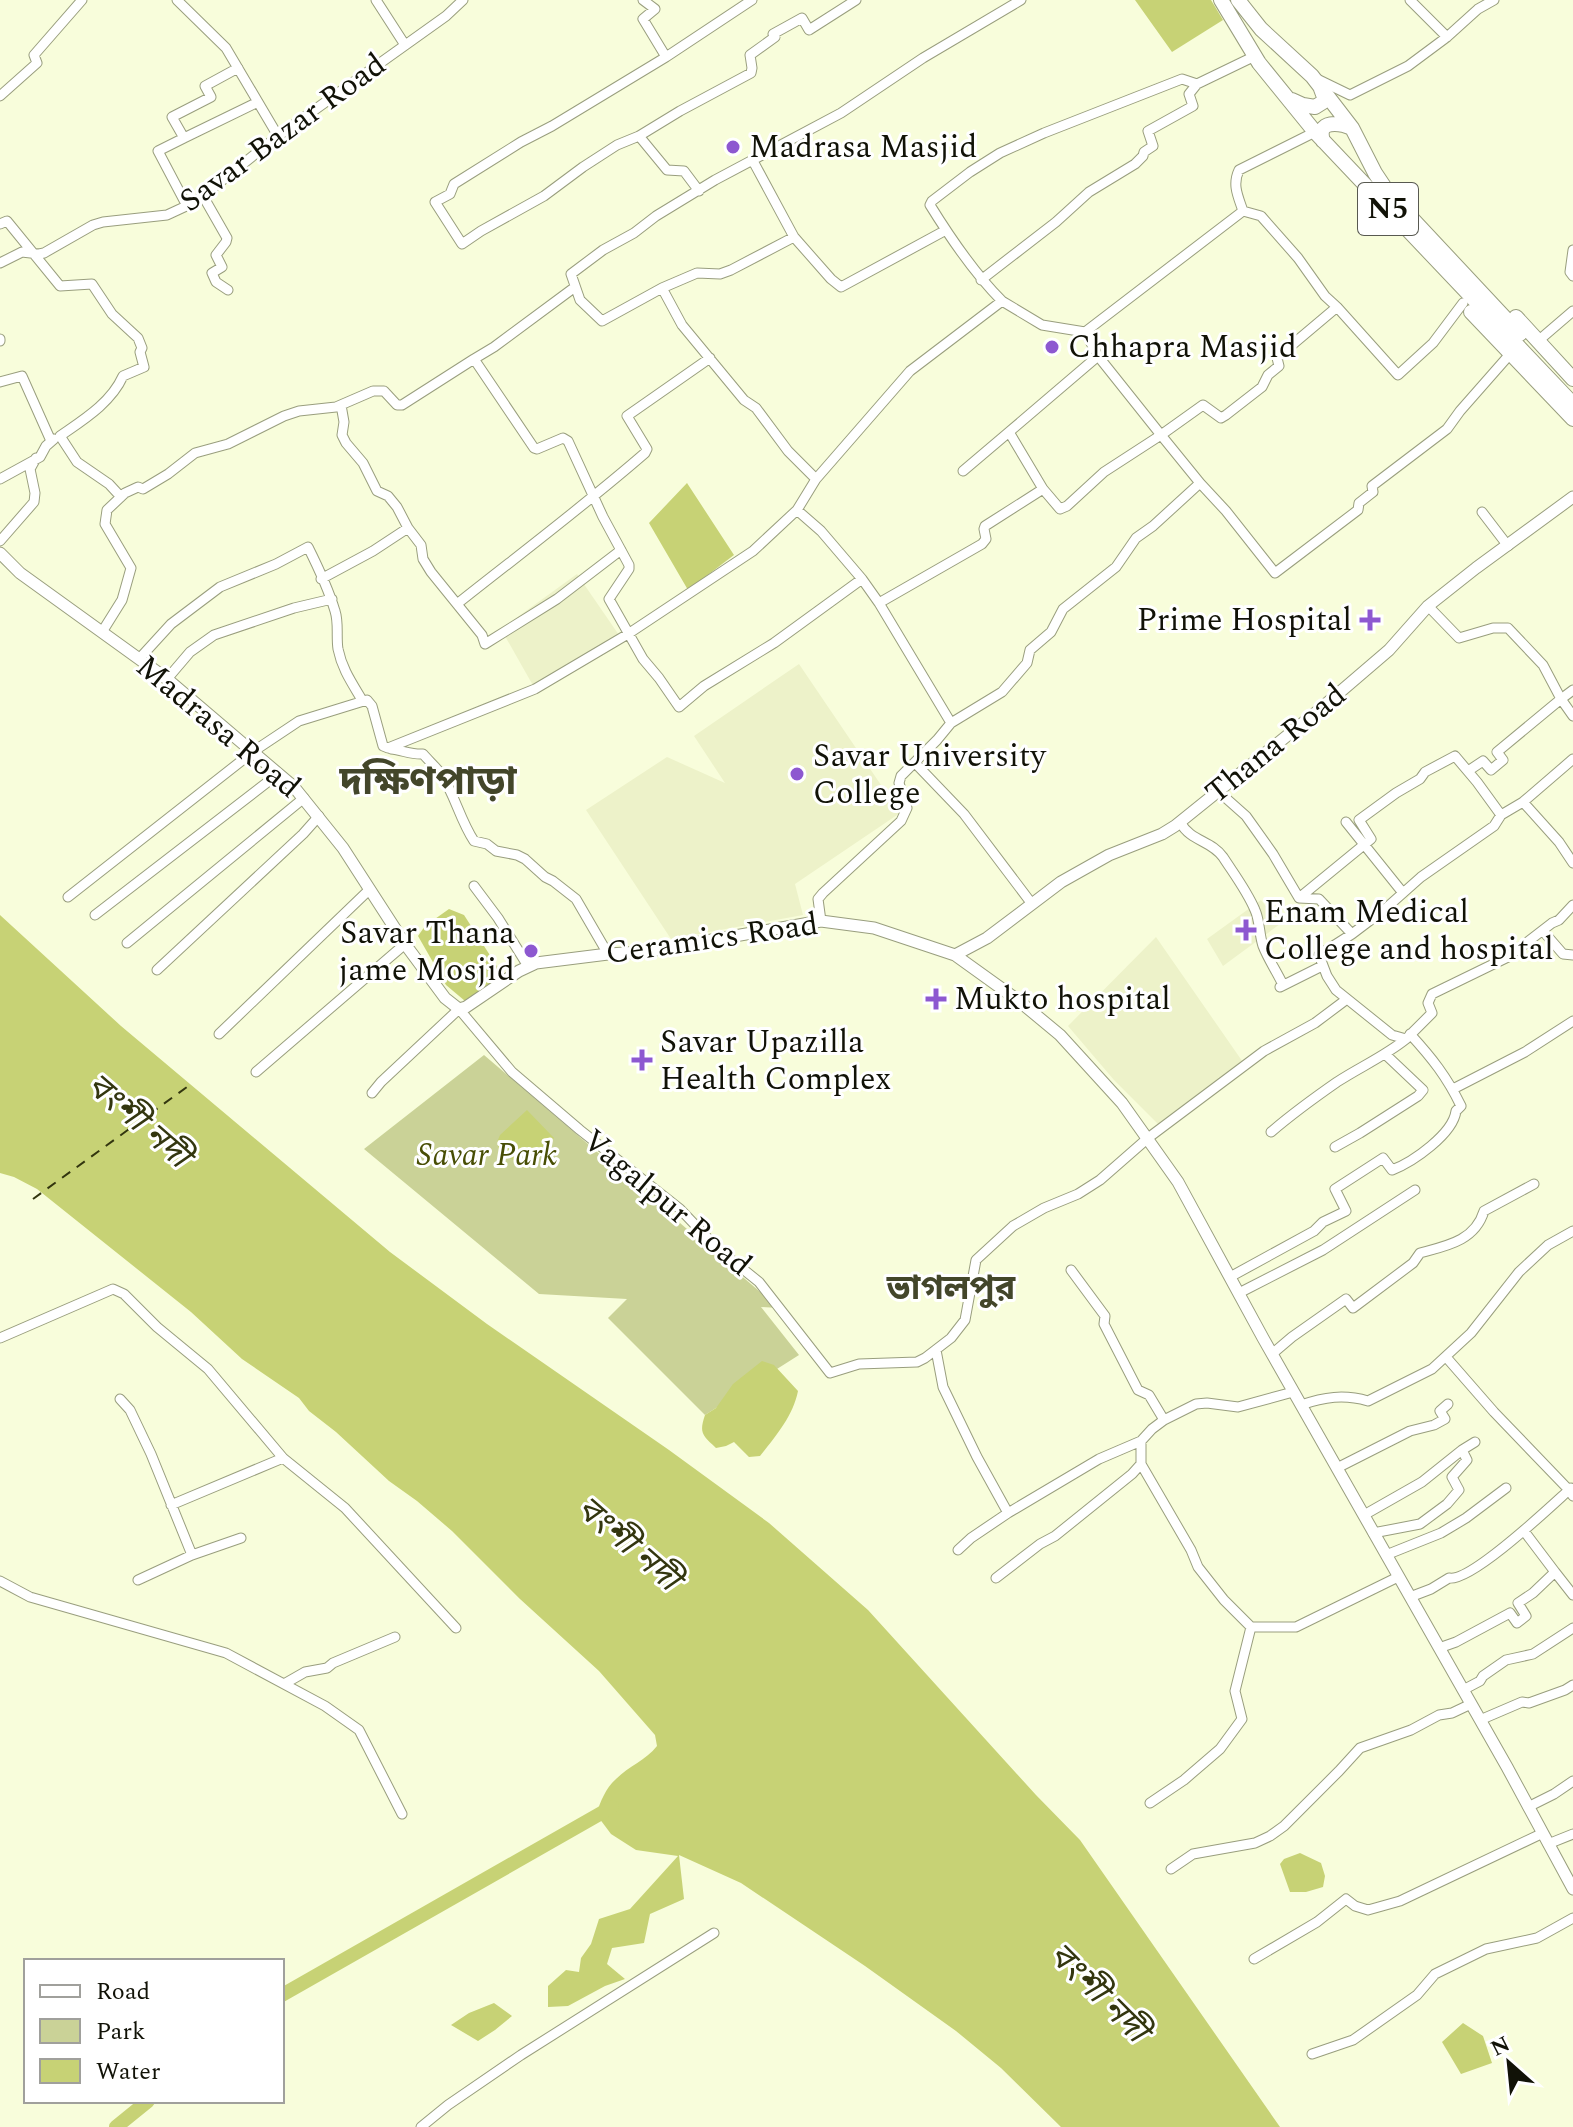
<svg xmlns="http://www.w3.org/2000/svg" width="1573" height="2127" font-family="Spectral,'Noto Sans Bengali',serif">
	<rect width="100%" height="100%" fill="#f8fddb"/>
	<!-- built -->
	<path fill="#edf2c9" d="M577 574 621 638 535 689 501 629Z
		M799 664 900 813 795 884 803 915 671 939 586 810 667 757 725 783 694 736Z
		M1261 900 1280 924 1223 966 1207 939Z
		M1156 937 1247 1068 1160 1126 1114 1080 1068 1026Z"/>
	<!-- green -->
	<path fill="#cad297" d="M484 1055 694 1235 700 1230 724 1261 779 1308 761 1307 799 1355 705 1415 608 1318 627 1299 539 1294 364 1149Z"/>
	<!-- water -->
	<path fill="#c7d275" d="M1135 0H1211L1223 20 1172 52Z
		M687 483 734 555 688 590 649 523Z
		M449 909 464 915 504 977 465 1001 446 985 418 936 425 926Z
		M0 915 121 1026 390 1252 487 1324 669 1450 769 1523 868 1610 1036 1795 1080 1840 1280 2127H1061L1001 2068 956 2031 865 1966 741 1883 679 1855 684 1899 650 1914 644 1943 612 1948 607 1964 625 1979 605 1986 568 2006 548 2007V1986L566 1970 579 1972 581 1958 591 1944 599 1919 630 1909 678 1856 636 1850 611 1834 596 1814C601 1801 605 1789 616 1779 629 1766 646 1760 657 1746L655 1735 599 1671 520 1599 452 1531 417 1501 389 1481 336 1432 309 1411 299 1398 242 1359 191 1312 37 1189 14 1177 0 1173Z
		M527 1110 554 1138 525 1169 499 1150 497 1142 500 1135Z
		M762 1361 774 1365 798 1391C793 1416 776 1436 760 1456L749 1457 734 1442 726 1446 716 1448C702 1435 699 1433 705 1415L716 1408 733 1384Z
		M1300 1853 1321 1863 1325 1876 1323 1887 1306 1892H1290L1280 1864 1284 1859Z
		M494 2003 512 2016 495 2030 478 2041 451 2025 469 2013Z
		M1463 2023 1483 2036 1492 2063 1461 2074 1442 2042Z"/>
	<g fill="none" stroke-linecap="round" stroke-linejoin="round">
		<!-- river -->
		<path stroke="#c7d275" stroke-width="14" d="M282 1995 612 1807
			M116 2127 148 2101"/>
		<!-- ferry -->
		<path stroke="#33360f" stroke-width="2" stroke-dasharray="10 8" stroke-linecap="butt" d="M33 1199 191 1084"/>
		<defs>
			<path id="minor" d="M177 0 226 48 278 136
				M376 0 405 45
				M643 0 655 9 643 19 666 57
				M1410 0 1447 37
				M1315 78 1350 95 1408 66 1447 37 1478 9 1494 0
				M0 96 37 63 34 55 82 0
				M639 136 680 111 751 73 752 68 750 55 775 37 773 34 802 18 809 30 856 0
				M184 138 258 102
				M753 161 794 237 831 279 841 287 946 230
				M699 191 684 171 667 170 639 136 617 145 583 167 544 196 481 231 462 244 435 202 450 194 454 184 521 142 552 126 666 57 752 0
				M203 196 227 238 226 242 216 255 222 267 212 273 216 282 228 290
				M187 206 158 151 184 138 172 117 211 97 205 86 238 68
				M1243 211 1261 216 1298 258 1325 296 1337 307
				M0 224 7 221 60 286 92 284 112 314 138 338 142 348 140 352 144 367 123 376C111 403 83 420 60 436L77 462 109 484 121 497
				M1573 250 1570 272 1573 276
				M0 263 22 252 39 254 44 253 93 225 103 222 167 215 195 202 278 136 446 16 463 0
				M981 280 1056 222 1089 192 1135 164 1143 156 1144 152 1153 146 1148 131 1193 106 1189 94 1197 84
				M662 288 697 273 720 274 731 270 794 237
				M1002 301C974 273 951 239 930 205L932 201 970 172 1000 153 1044 133 1182 79 1197 84 1255 56
				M0 339V341
				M1538 341 1573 311
				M474 359 494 347 575 287
				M0 382 22 376 51 441
				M963 471 1009 432
				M0 479 40 457 46 446 54 439
				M816 479 788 451 756 408 744 400 682 325 662 288 602 321 580 300 571 274 603 250 634 233 656 216 715 180 841 113 923 58 1021 0
				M1200 483 1226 511 1275 573 1358 510 1359 503 1373 492 1372 486 1447 429 1460 411 1511 353
				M1043 489 1060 509 1067 506 1104 472 1161 435 1098 356
				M797 510 821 531 862 579
				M1482 512 1508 546
				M408 528 421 545 423 559 431 572 482 635 485 644 557 599 621 550
				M0 541 34 502 35 493 30 469 36 458
				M321 579 373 551 408 528 397 507 388 496 377 491 363 463 346 443 342 435 344 422 341 405
				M457 604C520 554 584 506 645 453L647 449 627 416 710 358
				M1428 606 1459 638 1493 628H1508L1543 665 1561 699 1497 752 1503 760 1491 770 1483 761 1468 771
				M102 632 122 600 131 568 105 524 107 510 125 493 138 487 143 489 168 474 195 453 228 444 284 416 299 411 336 407 373 391H384L397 405H402L474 359 534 448 537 449 563 438 568 441 603 517 629 565V569L609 599 643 659 659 678 679 707 704 686 774 643 862 579 879 603
				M139 659 171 624 220 587 276 564 308 547C318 567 329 591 335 611 339 623 336 637 338 649 342 669 352 683 362 700
				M167 679 190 652 214 635 294 608 332 599
				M1573 690 1561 699 1573 716
				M951 723 1002 692 1027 663 1030 650 1051 632 1063 609 1116 567 1136 538 1153 526 1200 483 1161 435 1203 405 1221 418 1226 415 1262 387 1268 375 1279 366 1277 358 1280 355 1337 307 1398 375 1433 343 1463 303
				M391 749C402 750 412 755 423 754 429 761 436 767 441 774 455 795 460 820 474 841L487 844 496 851 517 855 525 859 545 877 553 881 576 899 608 954
				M915 763 964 814 1032 904
				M1219 792 1246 816 1273 854 1299 898 1371 839 1359 820 1396 793 1420 779 1425 772 1455 756 1477 782 1501 815 1523 802 1573 759
				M1523 802 1559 842 1573 863
				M1180 822C1191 842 1211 840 1223 857 1234 874 1247 891 1255 910 1260 921 1259 934 1263 946 1268 959 1277 972 1283 985
				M1346 822 1403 893
				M474 886 498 918 528 966
				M68 897 254 751 299 721 367 700 372 706 383 746 388 748 535 689 628 634 753 551 797 510 816 479 910 371 1002 301 1042 325 1085 332
				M1299 898 1319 899 1352 934 1385 909 1421 877 1494 826 1501 815
				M95 915 278 774
				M821 921 818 899 823 893 901 821 907 808 899 783 901 776 937 740 951 723 879 603 982 544 986 539 984 529 985 526 1043 489 1009 432 1098 356 1085 332 1243 211C1238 196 1232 185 1239 170L1315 132
				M1543 931 1563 954 1573 955
				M1352 934 1319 955 1327 976 1336 990 1392 1035 1406 1039 1432 1013 1428 1003 1432 994 1508 957 1552 923 1559 920 1573 905
				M127 943 304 798
				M157 970 303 834 319 816
				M1280 987 1322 966
				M219 1034 370 889
				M256 1072 405 944
				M1453 1089 1525 1052 1573 1021
				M372 1093 381 1082 459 1009 512 1072 580 1130 680 1209 718 1249 759 1282 830 1373 859 1364 917 1362 925 1358 951 1338 965 1320 976 1260 1013 1226 1044 1208 1078 1194 1100 1180 1148 1138 1264 1051 1315 1023 1347 999
				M1271 1132C1292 1114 1314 1098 1337 1082 1360 1067 1385 1056 1406 1039
				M1335 1147 1360 1133 1418 1096 1423 1090 1385 1054
				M1071 1270 1105 1316 1104 1324 1138 1390 1149 1395 1164 1420
				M1230 1277 1314 1231 1323 1222 1346 1211 1335 1189 1383 1158 1392 1170C1413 1162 1453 1134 1456 1111L1461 1106C1447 1077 1432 1058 1410 1034
				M1239 1293 1323 1250 1415 1190
				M0 1338 113 1289 124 1294 157 1327 208 1369 283 1458 345 1508 456 1628
				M936 1350 943 1387 977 1457 1008 1513 971 1538 958 1550
				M1272 1354 1292 1337 1346 1299 1353 1308 1413 1263 1420 1253C1446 1246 1475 1241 1484 1211L1534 1184
				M1446 1357 1494 1412 1569 1490 1571 1488
				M120 1399 130 1410 151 1454 192 1555
				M1301 1405C1324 1397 1344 1394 1368 1401L1432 1369 1471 1333 1519 1272 1548 1245 1573 1231
				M1141 1464 1191 1550 1198 1567 1224 1600 1251 1627H1296L1398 1577
				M1337 1468 1410 1431 1434 1425 1445 1419 1440 1411 1448 1404
				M171 1505 283 1458
				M1008 1513 1099 1459 1141 1441 1152 1429 1164 1420 1196 1404 1207 1403 1238 1407 1293 1392
				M1364 1515 1422 1482 1462 1450 1475 1442
				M1373 1533 1420 1524 1447 1504 1459 1490 1452 1477 1467 1460 1462 1450
				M1386 1555 1441 1533 1466 1518 1506 1488
				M1555 1572 1573 1595
				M996 1578 1040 1544 1055 1536 1132 1474 1141 1464V1441
				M138 1580 192 1555 241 1538
				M0 1581 30 1597 226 1653 325 1706 359 1730 402 1814
				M1410 1597 1431 1589 1449 1578C1471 1582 1549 1508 1569 1490L1573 1496
				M1439 1648 1456 1642 1510 1613 1517 1623 1526 1616 1518 1603 1533 1593 1555 1572 1524 1531
				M284 1684 305 1672 327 1668 333 1663 395 1637
				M1463 1690 1480 1681 1483 1676 1506 1660 1533 1654 1573 1628
				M1480 1720 1522 1702 1529 1703 1565 1690 1573 1685
				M1150 1803 1184 1780 1220 1749 1242 1719 1235 1691 1251 1627
				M1528 1807 1554 1794 1573 1781
				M1548 1844 1573 1834
				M1171 1869 1193 1854 1255 1843 1270 1836 1284 1826 1339 1771 1360 1748 1411 1730 1439 1715 1452 1713 1471 1704
				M1254 1959 1317 1922 1346 1899 1355 1906 1368 1910 1400 1901 1543 1833
				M1312 2054 1353 2040 1417 1995 1435 1974 1486 1949 1537 1938 1573 1918
				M421 2127 448 2105 521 2055 714 1933"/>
			<path id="tertiary" d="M0 553 20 573 167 679 294 787 343 848 405 944 445 998 459 1009 466 1007 519 971 536 963 608 954 643 952 821 921 874 928 955 955 1019 1001 1060 1035 1122 1103 1178 1182 1263 1338 1507 1767 1573 1889
				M955 955 987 938 1061 882 1109 855 1162 834 1175 826 1319 710 1389 650 1428 606 1476 568 1573 497"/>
			<path id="trunk" d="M1221 0 1259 63 1315 132 1573 404
				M1238 0 1261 29 1312 76 1352 128 1375 173 1389 194 1520 334
				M1292 100 1303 105 1315 107 1323 102 1324 97 1321 89
				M1323 141C1316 119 1340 123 1352 128
				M1471 312 1573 419
				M1516 317 1573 379"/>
		</defs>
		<!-- minor casing -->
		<use href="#minor" stroke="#999e7e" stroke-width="11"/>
		<!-- tertiary casing -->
		<use href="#tertiary" stroke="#999e7e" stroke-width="13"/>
		<!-- trunk casing -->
		<use href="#trunk" stroke="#999e7e" stroke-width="16"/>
		<!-- minor -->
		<use href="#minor" stroke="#fff" stroke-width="9"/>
		<!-- tertiary -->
		<use href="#tertiary" stroke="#fff" stroke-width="11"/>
		<!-- trunk -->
		<use href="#trunk" stroke="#fff" stroke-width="14"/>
	</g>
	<!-- markers -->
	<g fill="#8d58d0" stroke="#fff" stroke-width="3">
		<circle cx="733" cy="147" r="8"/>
		<circle cx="1052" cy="347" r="8"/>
		<path d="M1366 608h8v8h8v8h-8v8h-8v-8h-8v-8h8z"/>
		<circle cx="797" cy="774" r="8"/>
		<path d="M1242 918h8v8h8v8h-8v8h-8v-8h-8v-8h8z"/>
		<circle cx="531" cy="951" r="8"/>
		<path d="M932 987h8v8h8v8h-8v8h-8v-8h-8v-8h8z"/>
		<path d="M638 1048h8v8h8v8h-8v8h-8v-8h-8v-8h8z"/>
	</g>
	<g text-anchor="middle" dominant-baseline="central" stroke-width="6" stroke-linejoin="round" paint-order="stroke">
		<!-- shield labels -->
		<rect fill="#fff" stroke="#585951" stroke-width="2" x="1358" y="183" width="60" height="52" rx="6"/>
		<g font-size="30" font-weight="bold" fill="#111207">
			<text x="1388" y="209">N5</text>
		</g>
		<!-- street labels -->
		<g font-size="32" fill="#111207" stroke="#fff">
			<text transform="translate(283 133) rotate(-36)">Savar Bazar Road</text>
			<text transform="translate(218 727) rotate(40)">Madrasa Road</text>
			<text transform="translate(1276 744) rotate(-39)">Thana Road</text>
			<text transform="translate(712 939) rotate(-8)">Ceramics Road</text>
			<text transform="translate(667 1203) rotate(40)">Vagalpur Road</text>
		</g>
		<!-- poi labels -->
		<g font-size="32" fill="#111207" stroke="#fff" text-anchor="start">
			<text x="749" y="147">Madrasa Masjid</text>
			<text x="1068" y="347">Chhapra Masjid</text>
			<text x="1352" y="620" text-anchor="end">Prime Hospital</text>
			<text x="813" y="756">Savar University<tspan x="813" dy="37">College</tspan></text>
			<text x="1264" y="912">Enam Medical<tspan x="1264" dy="37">College and hospital</tspan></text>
			<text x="515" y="933" text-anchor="end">Savar Thana<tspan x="515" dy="37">jame Mosjid</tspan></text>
			<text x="954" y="999">Mukto hospital</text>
			<text x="660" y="1042">Savar Upazilla<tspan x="660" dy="37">Health Complex</tspan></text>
		</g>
		<!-- park labels -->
		<g font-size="32" font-style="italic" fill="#484e04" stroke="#fff">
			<text x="487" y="1155">Savar Park</text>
		</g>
		<!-- water labels -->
		<g font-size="34" font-style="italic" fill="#33360f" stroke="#fff">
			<text transform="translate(138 1121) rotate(41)">বংশী নদী</text>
			<text transform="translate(628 1544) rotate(41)">বংশী নদী</text>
			<text transform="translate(1098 1993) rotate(45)">বংশী নদী</text>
		</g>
		<!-- neighbourhood labels -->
		<g font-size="34" font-weight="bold" fill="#43462a" stroke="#fff">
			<text x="951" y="1289">ভাগলপুর</text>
		</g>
		<!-- district labels -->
		<g font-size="40" font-weight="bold" fill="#43462a" stroke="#fff">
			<text x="428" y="782">দক্ষিণপাড়া</text>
		</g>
	</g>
	<!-- legend -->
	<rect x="24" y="1959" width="260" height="144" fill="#ffffff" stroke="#a0a09c" stroke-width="2"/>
	<rect x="40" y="1985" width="40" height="12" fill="#ffffff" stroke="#a0a09c" stroke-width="2"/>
	<text x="96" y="1999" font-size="24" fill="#111207">Road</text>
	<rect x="40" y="2019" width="40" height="24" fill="#cad297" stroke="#a0a09c" stroke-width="2"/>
	<text x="96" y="2039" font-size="24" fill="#111207">Park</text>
	<rect x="40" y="2059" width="40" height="24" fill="#c7d275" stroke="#a0a09c" stroke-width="2"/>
	<text x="96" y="2079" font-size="24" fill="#111207">Water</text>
	<!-- north arrow -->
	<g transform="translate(1509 2063) rotate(333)" stroke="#ffffff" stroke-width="6" paint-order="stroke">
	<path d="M0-6L14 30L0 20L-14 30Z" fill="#111207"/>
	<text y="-12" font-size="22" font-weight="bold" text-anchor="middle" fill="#111207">N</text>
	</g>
</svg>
